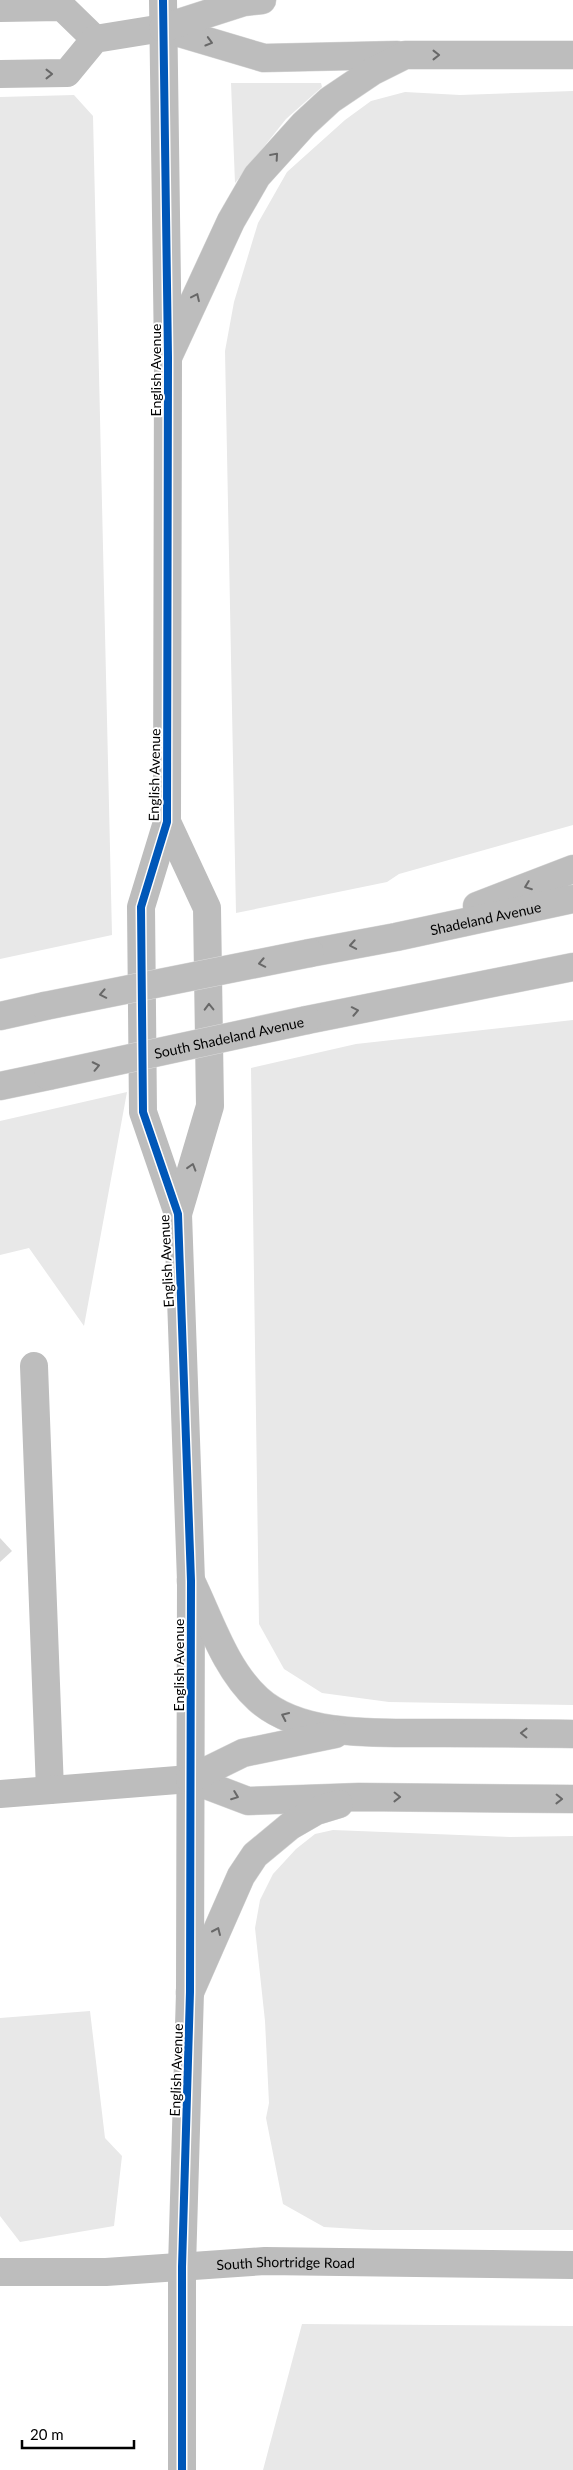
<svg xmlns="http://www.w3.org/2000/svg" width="573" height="2470" font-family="Lato,sans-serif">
	<rect width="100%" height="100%" fill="#fff"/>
	<!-- green -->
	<path fill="#e8e8e8" d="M231 83H321L322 87 286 119 235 183Z
		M573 91V825L399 874 387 882 236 913 225 351 234 302 258 223 287 172 345 120 371 101 405 92 460 95Z
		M74 95 93 116 112 935 0 959V97Z
		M573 1020V1705L389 1702 322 1693 284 1669 259 1624 251 1068 356 1044Z
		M127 1092 84 1326 29 1248 0 1255V1121Z
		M333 1830 510 1837 573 1836V2230H373L324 2227 283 2204 266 2118 269 2103 265 2021 255 1928 260 1900 273 1874 296 1849 315 1834Z
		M90 2011 105 2138 122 2156 114 2226 20 2242 0 2216V2018Z
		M302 2324 573 2326V2470H263Z"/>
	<!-- building -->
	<path fill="#dbdbdb" d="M0 1538 12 1551 0 1562Z"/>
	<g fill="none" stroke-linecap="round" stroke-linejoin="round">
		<defs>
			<g id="highway">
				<path d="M163 28 264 58 397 55"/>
				<path d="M163 28 244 2 262 0"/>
				<path d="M168 357 231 221 257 176 304 124 330 100 373 71 405 55H573"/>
				<path d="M477 906 573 869"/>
				<path id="s2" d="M310 953 396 937 573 899"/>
				<path d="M0 1016 45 1006"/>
				<path d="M307 1020 573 967"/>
				<path d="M0 1086 48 1076"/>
				<path d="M191 1581C210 1620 225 1669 258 1699 303 1740 388 1732 444 1733 487 1733 530 1733 573 1734"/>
				<path d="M190 1779 248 1801 359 1797 573 1799"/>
				<path d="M190 1779 243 1753 335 1734"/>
				<path d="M190 1992 241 1876 255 1855 290 1826 316 1811 339 1804"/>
			</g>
		</defs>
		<!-- highway casing -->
		<use href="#highway" stroke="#dbdbdb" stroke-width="29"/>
		<!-- minor -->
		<g stroke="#bdbdbd" stroke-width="28">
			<path d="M163 0 168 357 167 822 141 907 143 1112 178 1214 191 1581 190 1992 182 2267V2470"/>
			<path d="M0 8 62 7 95 39"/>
			<path d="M0 74 67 73 95 39 163 28"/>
			<path d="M167 822 207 908 210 1106 178 1214"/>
			<path d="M34 1366 50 1790"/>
			<path d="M0 1794 190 1779"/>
			<path id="s1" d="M0 2272H106L265 2261 573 2265"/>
		</g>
		<!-- highway -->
		<use href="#highway" stroke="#bdbdbd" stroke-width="28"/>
		<defs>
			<g id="highway-bridge">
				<path d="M45 1006 310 953"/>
				<path id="s3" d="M48 1076 307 1020"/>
			</g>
		</defs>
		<!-- highway-bridge casing -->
		<use href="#highway-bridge" stroke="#dbdbdb" stroke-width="29" stroke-linecap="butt"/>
		<!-- highway-bridge -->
		<use href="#highway-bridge" stroke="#bdbdbd" stroke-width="28"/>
		<defs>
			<path id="cycleway" d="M163 0 168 357 167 822 141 907 143 1112 178 1214 191 1581 190 1992 182 2267V2470"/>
		</defs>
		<!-- cycleway casing -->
		<use href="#cycleway" stroke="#fff" stroke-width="11"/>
		<!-- cycleway -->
		<use href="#cycleway" stroke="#0057b8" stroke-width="8"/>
	</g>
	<!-- one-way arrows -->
	<defs><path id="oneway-chevron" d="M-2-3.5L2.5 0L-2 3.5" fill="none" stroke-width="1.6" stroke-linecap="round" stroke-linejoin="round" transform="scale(1.25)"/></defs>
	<g stroke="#686868">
		<use href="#oneway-chevron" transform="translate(209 42) rotate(16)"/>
		<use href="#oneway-chevron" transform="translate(436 55)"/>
		<use href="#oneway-chevron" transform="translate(49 74)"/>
		<use href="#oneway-chevron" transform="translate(275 156) rotate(-49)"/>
		<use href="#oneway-chevron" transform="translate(196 297) rotate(-65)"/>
		<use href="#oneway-chevron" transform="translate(528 886) rotate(159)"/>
		<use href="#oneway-chevron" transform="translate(353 945) rotate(170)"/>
		<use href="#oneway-chevron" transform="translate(262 963) rotate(169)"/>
		<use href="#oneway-chevron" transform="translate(103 994) rotate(169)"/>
		<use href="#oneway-chevron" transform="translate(209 1007) rotate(-91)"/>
		<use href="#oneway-chevron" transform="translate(355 1011) rotate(-11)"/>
		<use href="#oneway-chevron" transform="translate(96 1066) rotate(-12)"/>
		<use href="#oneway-chevron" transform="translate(192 1167) rotate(-73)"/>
		<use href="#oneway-chevron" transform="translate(285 1716) rotate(-155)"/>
		<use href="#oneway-chevron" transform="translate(524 1733) rotate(-179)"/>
		<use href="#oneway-chevron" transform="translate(235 1796) rotate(21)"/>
		<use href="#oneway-chevron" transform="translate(397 1797) rotate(1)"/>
		<use href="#oneway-chevron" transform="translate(559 1799) rotate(1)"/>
		<use href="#oneway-chevron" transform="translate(217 1931) rotate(-66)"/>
	</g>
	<g text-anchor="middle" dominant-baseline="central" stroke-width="4" stroke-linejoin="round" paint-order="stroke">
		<!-- street labels -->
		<g font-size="14" fill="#000" stroke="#fff">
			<text transform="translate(155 370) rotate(-90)">English Avenue</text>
			<text transform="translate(154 775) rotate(-89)">English Avenue</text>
			<text stroke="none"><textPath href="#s2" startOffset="179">Shadeland Avenue</textPath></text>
			<text stroke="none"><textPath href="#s3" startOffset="185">South Shadeland Avenue</textPath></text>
			<text transform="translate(166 1261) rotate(-93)">English Avenue</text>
			<text transform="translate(178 1665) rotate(-90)">English Avenue</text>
			<text transform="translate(176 2070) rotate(-88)">English Avenue</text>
			<text stroke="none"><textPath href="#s1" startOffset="286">South Shortridge Road</textPath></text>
		</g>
	</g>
	<!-- scale -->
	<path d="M22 2440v8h112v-8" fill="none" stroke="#000000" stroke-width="2.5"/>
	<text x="30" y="2440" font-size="15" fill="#000000" stroke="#ffffff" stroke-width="4" paint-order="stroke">20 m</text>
</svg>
